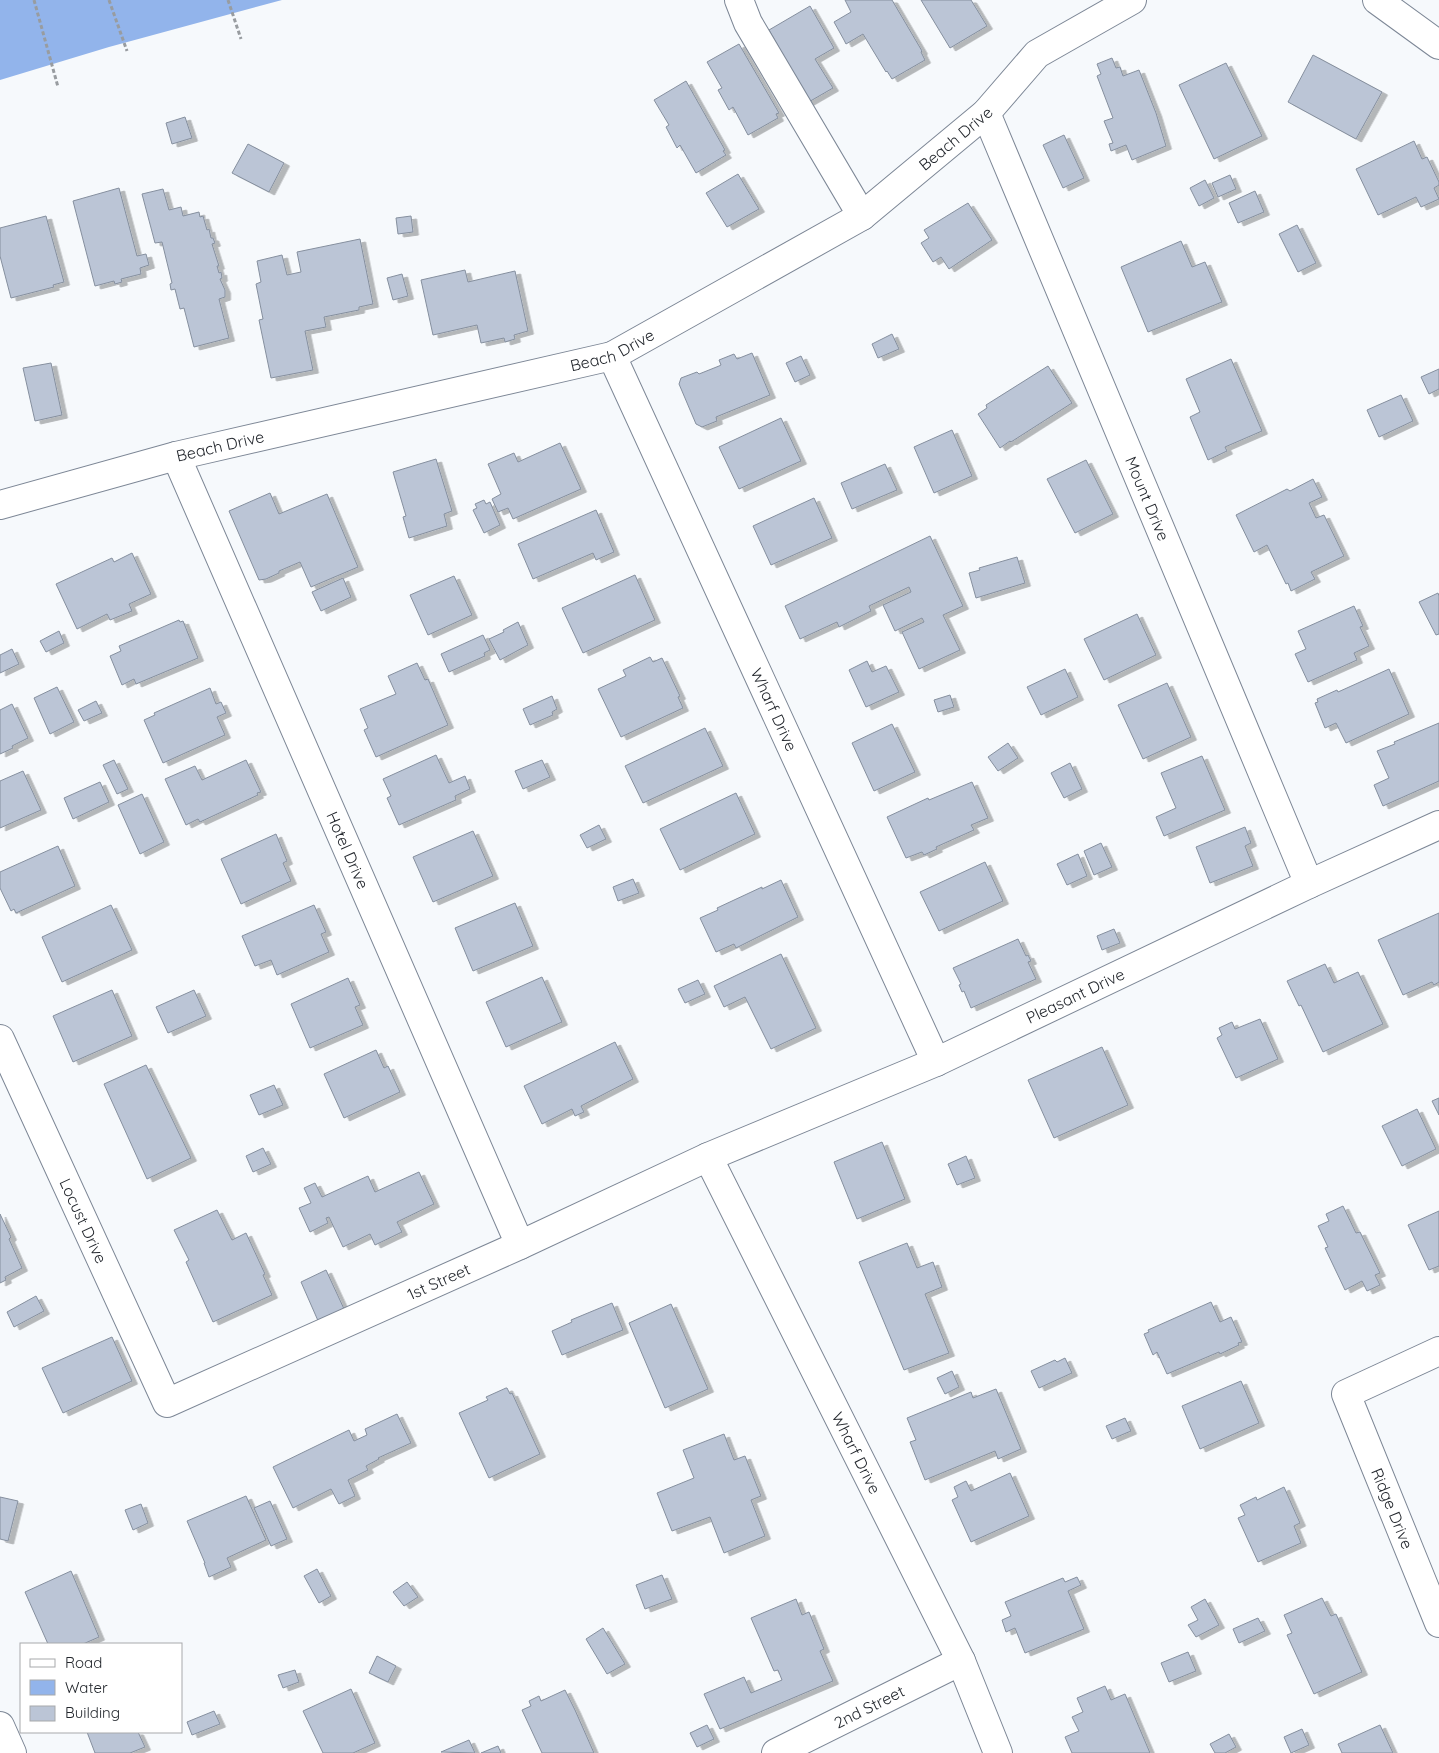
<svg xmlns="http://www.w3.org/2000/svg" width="1439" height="1753" font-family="Quicksand,sans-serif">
	<defs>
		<filter id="shadow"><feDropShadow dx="5.5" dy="3" stdDeviation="0" flood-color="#0004"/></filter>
	</defs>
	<rect width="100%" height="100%" fill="#f6f9fc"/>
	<!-- water -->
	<path fill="#92b4eb" d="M0 0H282L109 47 0 80Z"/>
	<!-- building -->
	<path fill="#bbc5d6" stroke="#858f9e" filter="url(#shadow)" d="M845 0H892L922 51 921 52 925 60 892 79 887 71 886 72 863 34 846 44 844 40 834 22 851 12Z
		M921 0H971L987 26 950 48Z
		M810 6 834 48 815 59 833 88 807 103 774 49 778 46 769 30Z
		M739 44 779 113 776 114 778 118 748 135 733 107 729 110 718 90 722 88 707 62Z
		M1313 55 1382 92 1356 139 1288 102Z
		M1112 58 1116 68 1120 67 1123 76 1139 70 1156 113 1166 146 1132 160 1126 145 1111 151 1109 144 1113 143 1104 121 1113 118 1097 76 1101 74 1097 64Z
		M1226 63 1262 136 1214 159 1179 85Z
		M686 81 725 150 723 151 726 155 696 173 680 145 677 148 666 127 669 125 654 100Z
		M185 117 192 138 172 144 166 123Z
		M1064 135 1084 178 1063 188 1043 145Z
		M1414 141 1422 159 1427 157 1439 182V185L1434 188 1439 199 1421 207 1416 197 1378 215 1356 169Z
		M248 144 284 163 269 192 232 173Z
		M738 174 759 209 727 227 706 193Z
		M1230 175 1236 189 1218 197 1212 183Z
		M1205 180 1214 198 1199 206 1190 188Z
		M119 188 137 256 146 254 149 265 140 268 141 274 121 279 122 282 115 284 114 281 95 286 73 201Z
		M163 189 169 210 181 207 183 216 199 212 200 217 203 216 207 230 209 229 211 238H213L215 243 212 244 219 266H217L219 273 221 272 222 278 220 279 225 290V297L219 299 229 338 194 347 184 308 180 309 175 289 171 290 170 284 172 283 162 242 155 243 142 194Z
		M1255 191 1264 212 1238 223 1229 203Z
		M968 203 992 240 949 269 941 257 933 262 921 243 929 238 924 230Z
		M46 216 64 282 53 285 54 287 11 298 0 256V228Z
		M411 216 413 232 398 234 396 218Z
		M1297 225 1316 263 1298 272 1279 234Z
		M360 239 373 304 359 307V310L324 317 326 327 305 331 313 370 271 378 259 320 263 319 256 284 261 282 257 261 282 255 287 275 301 272 297 252Z
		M1181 241 1192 267 1205 262 1222 302 1148 332 1121 267Z
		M465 270 468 282 515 271 528 331 514 335 515 339 505 342 504 338 481 343 477 325 433 335 421 280Z
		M402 274 408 296 393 300 387 278Z
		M892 334 899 349 878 358 872 344Z
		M752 353 770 395 716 417 717 421 702 427 696 424 679 384 681 378 697 372 699 374 719 366 721 365 719 360 734 354 737 359Z
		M801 356 810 375 795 382 786 363Z
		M1231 359 1262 431 1225 447 1227 451 1208 460 1190 417 1200 412 1186 379Z
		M51 363 62 415 35 421 23 368Z
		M1048 366 1072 403 1011 442 1010 441 1000 448 978 414 987 408 986 405Z
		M1439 369V389L1429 394 1421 377Z
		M1401 395 1413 421 1379 437 1367 410Z
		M781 418 801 461 739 489 719 447Z
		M952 430 972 476 934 493 914 447Z
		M560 443 581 489 513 519 508 508 498 512 492 499 501 494 488 464 514 453 518 462Z
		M436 459 452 511 444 514 447 526 409 538 403 517 406 516 393 472Z
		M1086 460 1113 514 1075 533 1047 479Z
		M885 464 897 490 852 509 841 483Z
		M1313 479 1322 497 1309 503 1316 518 1324 515 1344 556 1311 572 1315 579 1291 591 1288 583 1286 584 1267 545 1254 552 1236 515 1287 489 1290 491Z
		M270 493 279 514 327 494 358 567 311 587 300 562 279 571V573L266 579 259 580 229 511Z
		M814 498 832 538 771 565 753 526Z
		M484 500 486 504 490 502 500 525 484 533 473 510 477 508 475 504Z
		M596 510 614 552 596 560 593 553 533 579 518 544Z
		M930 536 963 606 943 615 960 650 919 669 902 632 924 622 922 618 895 631 883 605 911 592 909 587 869 606 871 611 839 627 837 622 800 639 785 606Z
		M132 553 151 594 129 604 132 611 110 620 107 614 77 629 56 584 112 558 114 562Z
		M1017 557 1025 583 976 598 969 573 980 570 979 568Z
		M635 575 655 620 583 653 562 608Z
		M454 576 472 615 428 635 410 595Z
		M343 578 351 597 321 611 312 592Z
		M1438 593 1439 596V634L1436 635 1419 602Z
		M1354 606 1363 626 1360 627 1369 646 1354 653 1357 660 1308 682 1295 654 1306 649 1298 631Z
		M1137 614 1156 655 1104 680 1084 639Z
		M179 620 180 622 183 621 198 658 136 684 134 679 122 685 110 656 121 651 119 646Z
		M518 622 528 645 500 660 489 639 504 632 503 630Z
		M59 631 64 643 46 652 40 641Z
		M483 635 490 650 484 653 485 656 449 672 441 654Z
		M12 649 19 664 0 673V655Z
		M650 657 653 662 662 658 680 696 678 697 683 708 621 737 598 689 626 676 623 670Z
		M867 661 872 672 886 666 899 692 866 707 849 670Z
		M417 663 425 680 428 679 448 725 376 757 364 730 368 728 360 709 396 694 388 676Z
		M1065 669 1078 697 1041 715 1027 687Z
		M1389 669 1409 714 1346 743 1336 723 1325 728 1315 703 1318 702 1317 699 1337 690 1338 692Z
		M1167 683 1191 737 1143 759 1118 705Z
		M57 687 74 722 50 734 34 698Z
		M210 688 216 704 221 702 226 713 217 717 225 735 163 763 144 720 155 715 154 713Z
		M950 695 954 707 938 712 934 700Z
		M552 696 557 709 552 712 553 715 530 725 523 709Z
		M96 701 102 713 84 721 78 710Z
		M12 704 28 738 12 746 13 748 0 754V710Z
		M1439 723V781L1383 806 1374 785 1389 778 1377 751 1395 744 1394 742Z
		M892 724 915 772 874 791 852 743Z
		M705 728 723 766 643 803 625 766Z
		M1008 743 1018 758 998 771 988 757Z
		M436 755 449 783 465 776 470 789 455 796 456 800 399 825 387 798 391 796 383 779Z
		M1202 756 1225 810 1164 836 1156 817 1176 808 1161 773Z
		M114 760 128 789 117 794 103 765Z
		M246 760 260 790 261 792 257 793 258 795 200 822 198 819 186 825 165 779 195 766 202 780Z
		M542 760 550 777 523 789 515 771Z
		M1070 763 1082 789 1064 798 1051 773Z
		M23 771 41 810 0 828V781Z
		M100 782 109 802 73 819 64 798Z
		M972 782 988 818 971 825 974 830 936 847 937 849 924 855 922 852 906 858 887 817 928 798 929 800Z
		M736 793 755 834 680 870 660 829Z
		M142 794 164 842 140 854 118 805Z
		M599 825 606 839 587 848 580 835Z
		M1245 827 1251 843 1245 846 1253 866 1210 883 1196 847Z
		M473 831 493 876 433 902 413 857Z
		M276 834 287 861 283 863 291 881 241 904 221 859Z
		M1101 843 1112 867 1094 875 1084 851Z
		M58 846 75 886 16 913 14 909 11 911 0 888V872Z
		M1078 854 1087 876 1067 885 1057 864Z
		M985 862 1003 901 939 931 920 892Z
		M633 879 639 893 618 901 613 887Z
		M781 880 798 917 736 948 734 944 716 952 700 918 718 910 717 908 762 887V889Z
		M515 903 533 946 473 971 455 928Z
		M111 905 132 950 62 982 42 937Z
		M314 905 326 932 321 934 329 952 277 975 271 960 255 966 242 936Z
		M1439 913V982L1434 985 1432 982 1403 995 1378 940Z
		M1114 929 1120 943 1102 950 1097 936Z
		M1018 939 1026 956 1028 955 1031 961 1028 962 1036 979 971 1008 964 991 962 992 959 985 961 984 953 968Z
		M781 954 816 1028 771 1049 745 997 724 1007 714 986Z
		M1325 964 1334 983 1358 972 1383 1024 1323 1052 1301 1005 1299 1006 1287 981Z
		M542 977 562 1022 506 1047 486 1002Z
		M348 978 360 1005 355 1007 363 1025 310 1048 291 1004Z
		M698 980 705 994 685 1003 678 989Z
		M112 990 132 1036 73 1062 53 1016Z
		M194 990 206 1016 168 1033 156 1007Z
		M1260 1019 1278 1059 1236 1078 1217 1038 1222 1035 1219 1028 1232 1022 1235 1029Z
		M615 1042 633 1079 581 1106 584 1112 575 1116 572 1109 542 1124 524 1086Z
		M1102 1047 1128 1105 1054 1138 1028 1080Z
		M376 1050 384 1068 388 1066 400 1092 344 1118 324 1074Z
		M146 1065 191 1158 147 1179 104 1084Z
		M274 1085 283 1105 259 1115 250 1095Z
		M1439 1098V1115L1432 1101Z
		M1417 1109 1436 1149 1402 1166 1382 1126Z
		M882 1142 905 1199 857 1219 834 1162Z
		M263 1148 271 1164 253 1172 246 1156Z
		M966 1156 975 1178 957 1185 948 1164Z
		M419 1172 434 1204 397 1222 402 1232 375 1245 370 1234 343 1247 329 1217 326 1218 328 1223 310 1232 299 1208 311 1203 304 1188 315 1183 322 1197 368 1176 375 1192Z
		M1343 1206 1356 1233 1360 1232 1380 1273 1375 1275 1380 1285 1367 1291 1362 1281 1345 1290 1325 1248 1328 1247 1318 1226 1329 1221 1326 1214Z
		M217 1210 232 1240 246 1233 265 1274 263 1275 272 1295 213 1322 186 1262 189 1260 174 1230Z
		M1439 1211V1266L1429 1270 1408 1225Z
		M0 1214 11 1237 9 1239 22 1268 5 1277 6 1280 0 1283Z
		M907 1243 917 1268 933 1262 942 1287 925 1294 949 1353 904 1370 859 1262Z
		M326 1270 345 1311 319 1323 301 1282Z
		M36 1296 44 1311 14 1327 7 1312Z
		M1211 1302 1220 1322 1231 1317 1242 1342 1238 1343 1239 1345 1220 1354 1219 1352 1167 1374 1157 1352 1153 1355 1144 1334 1149 1332 1148 1330Z
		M612 1303 623 1330 562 1355 552 1331 572 1322 571 1320Z
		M671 1304 708 1389 665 1408 629 1323Z
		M112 1337 132 1381 63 1413 42 1368Z
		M1065 1358 1072 1373 1039 1388 1031 1371 1055 1360 1057 1362Z
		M952 1371 959 1387 945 1394 937 1378Z
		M1241 1381 1259 1423 1200 1449 1182 1406Z
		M506 1388H507L510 1394 512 1393 540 1454 489 1478 459 1413 488 1400 486 1397Z
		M996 1389 1021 1449 998 1459 995 1451 925 1480 910 1442 916 1440 907 1418 971 1392 973 1398Z
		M397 1414 411 1443 378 1458 379 1459 366 1466 368 1470 348 1480 355 1496 339 1504 331 1489 293 1508 273 1467 349 1430 354 1441 367 1435 365 1429Z
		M1125 1418 1131 1431 1112 1439 1106 1426Z
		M724 1434 734 1460 745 1456 761 1496 751 1500 765 1536 724 1553 710 1517 672 1531 657 1493 694 1478 683 1450Z
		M1010 1473 1029 1516 971 1542 952 1500 958 1497 954 1487 966 1481 971 1491Z
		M1284 1487 1300 1523 1294 1526 1301 1543 1258 1562 1238 1518 1245 1515 1240 1505 1256 1497 1257 1500Z
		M246 1496 266 1540 227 1558 231 1567 209 1577 204 1563H205L187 1521Z
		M0 1497 18 1501 8 1541 0 1539Z
		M270 1501 287 1539 271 1546 254 1508Z
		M141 1504 148 1523 133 1530 125 1510Z
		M317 1569 331 1596 319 1603 304 1576Z
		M71 1571 99 1637 83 1644H48L25 1592Z
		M662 1575 672 1599 645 1609 636 1585Z
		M1077 1577 1081 1585 1068 1591 1084 1629 1025 1653 1015 1628 1006 1632 1002 1620 1011 1616 1005 1602 1063 1578 1065 1582Z
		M407 1582 418 1597 404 1606 393 1592Z
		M1322 1598 1331 1616 1336 1614 1362 1672 1314 1694 1287 1635 1292 1633 1284 1615Z
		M796 1599 802 1615 809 1612 824 1649 820 1651 833 1681 720 1729 704 1694 744 1677 751 1693 782 1680 778 1670 774 1671 751 1618Z
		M1205 1599 1219 1625 1196 1637 1188 1625 1198 1620 1191 1607Z
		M1258 1618 1265 1631 1239 1643 1233 1629Z
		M603 1628 625 1664 607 1674 586 1639Z
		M1188 1652 1196 1671 1169 1682 1161 1663Z
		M377 1656 396 1666 388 1682 369 1673Z
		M295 1670 299 1682 283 1688 278 1675Z
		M1105 1686 1111 1700 1125 1694 1150 1753H1072L1065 1737 1079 1731 1072 1717 1083 1712 1077 1698Z
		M351 1689 375 1743 353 1753H323L303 1711Z
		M565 1690 575 1710 594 1753H542L522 1710 531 1706 529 1701 539 1696 541 1701Z
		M214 1711 220 1724 192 1735 187 1722Z
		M707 1725 714 1739 697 1747 690 1733Z
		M1380 1725 1393 1753H1342L1338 1744Z
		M1302 1729 1309 1745 1291 1753 1284 1737Z
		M87 1732H138L145 1747 130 1753H95Z
		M1229 1734 1236 1747 1225 1753H1215L1210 1744Z
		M469 1740 475 1753 441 1752Z
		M498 1746 501 1753H481Z"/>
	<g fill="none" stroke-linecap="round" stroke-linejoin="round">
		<defs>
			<g id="minor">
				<path d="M739 0 748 23 862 216"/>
				<path d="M1377 0 1439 45"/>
				<path id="s1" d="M986 113 1309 884"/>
				<path id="s2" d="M612 356 936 1062"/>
				<path id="s3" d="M176 456 520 1245"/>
				<path id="s4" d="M0 505 176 456 612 356 862 216 986 113 1037 54 1132 0"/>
				<path id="s5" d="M0 1039 167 1403 520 1245 708 1157 936 1062 1309 884 1439 825"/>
				<path id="s6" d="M708 1157 961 1661 998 1753"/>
				<path id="s7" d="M1439 1351 1346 1394 1439 1623"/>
				<path d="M0 1726 12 1753"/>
				<path id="s8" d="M776 1753 961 1661"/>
			</g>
		</defs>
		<!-- minor casing -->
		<use href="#minor" stroke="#7d8796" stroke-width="30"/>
		<!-- path -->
		<path stroke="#989ca0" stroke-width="3" stroke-dasharray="4 2.5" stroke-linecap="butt" d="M34 0 58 87
			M109 0 127 51
			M228 0 241 39"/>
		<!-- minor -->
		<use href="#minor" stroke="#fff" stroke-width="28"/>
	</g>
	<g text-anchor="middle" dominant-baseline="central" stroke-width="4" stroke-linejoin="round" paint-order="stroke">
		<!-- street labels -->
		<g font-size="16" fill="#23272d" stroke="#fff">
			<text stroke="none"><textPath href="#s4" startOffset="1038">Beach Drive</textPath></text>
			<text stroke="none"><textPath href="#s4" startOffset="632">Beach Drive</textPath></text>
			<text stroke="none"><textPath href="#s4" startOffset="228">Beach Drive</textPath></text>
			<text stroke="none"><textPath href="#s1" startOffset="418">Mount Drive</textPath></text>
			<text stroke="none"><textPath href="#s2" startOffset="389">Wharf Drive</textPath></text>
			<text stroke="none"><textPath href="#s3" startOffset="430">Hotel Drive</textPath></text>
			<text stroke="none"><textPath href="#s5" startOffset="1396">Pleasant Drive</textPath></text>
			<text stroke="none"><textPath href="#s5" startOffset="200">Locust Drive</textPath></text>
			<text stroke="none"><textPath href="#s5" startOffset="698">1st Street</textPath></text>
			<text stroke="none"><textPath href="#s6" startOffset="331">Wharf Drive</textPath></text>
			<text stroke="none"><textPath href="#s7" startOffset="226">Ridge Drive</textPath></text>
			<text stroke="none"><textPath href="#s8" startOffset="104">2nd Street</textPath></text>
		</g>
	</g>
	<!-- legend -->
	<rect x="20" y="1643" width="162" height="90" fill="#ffffff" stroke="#a7a9ab"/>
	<rect x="30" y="1659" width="25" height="8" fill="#ffffff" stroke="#a7a9ab"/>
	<text x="65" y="1668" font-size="15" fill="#23272d">Road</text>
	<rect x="30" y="1680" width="25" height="15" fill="#92b4eb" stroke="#a7a9ab"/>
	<text x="65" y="1693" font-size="15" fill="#23272d">Water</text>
	<rect x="30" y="1706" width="25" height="15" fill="#bbc5d6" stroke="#a7a9ab"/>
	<text x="65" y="1718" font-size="15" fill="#23272d">Building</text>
</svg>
